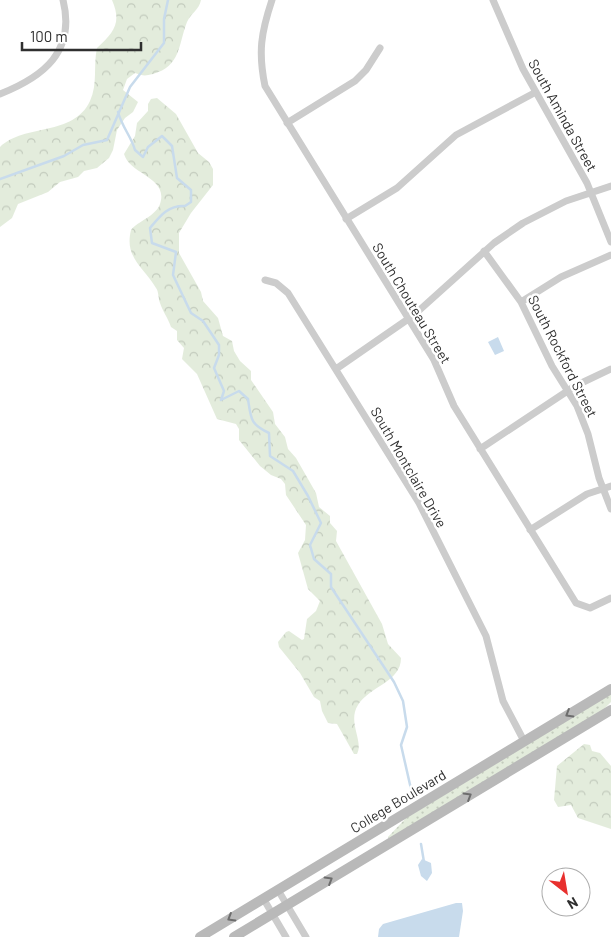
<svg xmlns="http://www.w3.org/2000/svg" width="611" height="937" font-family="Barlow,sans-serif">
	<defs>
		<pattern id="grass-dots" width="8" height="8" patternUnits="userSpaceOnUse" patternTransform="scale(1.25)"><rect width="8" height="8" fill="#e3ecdc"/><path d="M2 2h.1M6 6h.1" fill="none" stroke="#c3cbbd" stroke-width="1.8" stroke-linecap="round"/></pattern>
		<pattern id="forest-crowns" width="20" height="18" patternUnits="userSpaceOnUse" patternTransform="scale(1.25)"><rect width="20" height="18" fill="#e3ecdc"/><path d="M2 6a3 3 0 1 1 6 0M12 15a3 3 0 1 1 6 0" fill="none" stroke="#c3cbbd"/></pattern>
	</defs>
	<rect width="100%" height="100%" fill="#fff"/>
	<!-- grass -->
	<path fill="url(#grass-dots)" d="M611 694V702L603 710 389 839 388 837 406 818Z"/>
	<!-- forest -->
	<path fill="url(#forest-crowns)" d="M112 0H201C199 10 191 13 187 22 178 45 181 66 153 74 145 76 143 76 135 73L127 79 123 90 138 102 133 112 125 118 117 130 113 150 109 158 97 168 84 171 78 177 60 182 48 192 18 204 12 218 0 227V147C25 123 73 137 90 101 98 84 93 66 97 48 114 32 122 23 112 0Z
		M157 98 176 114 198 153 209 162 213 169V185L191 213 179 233V253L201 292 203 301 218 318 223 336 232 341 234 351 240 361 251 371V380L273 412 275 424 285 437 288 449 296 458 316 493 319 507 330 516V523L337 531 336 541 382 624 388 644 401 658C401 682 370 686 358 705 347 722 364 741 357 754H354L337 724 328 723 322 711 320 701 314 697 300 673 279 647 278 642 286 632 289 631 302 640 304 639 307 619 316 611 320 601 308 589 298 553 305 540 306 525 286 495 285 484 281 479 271 475 260 466 239 440V429L236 424 217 419 197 374 182 359 184 348 177 340V331L171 327C168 318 163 312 160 303 158 298 159 292 156 288 144 267 124 258 131 230 138 221 156 216 160 204 169 177 130 175 124 154L135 136 137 123 148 111V104L151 99Z
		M584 744 590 745 592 751 600 753 611 766V829L578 818 571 805 558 807 554 800 557 766Z"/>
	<!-- water -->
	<path fill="#c8dbec" d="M498 337 504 351 495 355 488 342Z
		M422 859 431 863 432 873 427 881 421 876 418 865Z
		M456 903H462L463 911 459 937H378L379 929 383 924Z"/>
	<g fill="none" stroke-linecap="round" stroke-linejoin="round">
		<!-- stream -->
		<path stroke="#c8dbec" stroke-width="2.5" d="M118 112C122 127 131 136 135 150L143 157 148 147 162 136 172 146 177 178 191 190V202L185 206C168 205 160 216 150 228L152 243 176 252 173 275 191 313 203 321 219 345V355L214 368 224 391 221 400 239 391 248 399C251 419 250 424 269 433L270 456 293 471 308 496 321 523 310 545 314 559 331 574V587L394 682 403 701 407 727 401 745 411 789
			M0 179 64 156 83 145 107 140 130 87 164 43V19L168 0
			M421 844 424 862"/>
		<!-- street -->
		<path stroke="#ccc" stroke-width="7" d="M272 0C261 33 258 52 265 86L434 360 454 406 576 603 590 608 611 598
			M493 0 523 69 587 183 611 242
			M0 94C43 77 76 52 63 0
			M287 123 355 81 366 70 380 48
			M346 219 397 188 456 135 536 92
			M484 251 521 302 552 366 577 406 588 434 599 478 611 509
			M265 280 276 283 288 293 419 503 486 636 503 701 524 741
			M521 302 561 277 611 255
			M336 369 414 315 494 243 523 223 566 201 611 186
			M480 449 575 386 611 369
			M530 530 587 494 611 486
			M278 890 306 937
			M263 898 286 937"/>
		<!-- secondary -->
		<path stroke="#b9b9b9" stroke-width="10" d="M200 937 611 689
			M234 937 611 710"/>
	</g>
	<!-- one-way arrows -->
	<defs><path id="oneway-chevron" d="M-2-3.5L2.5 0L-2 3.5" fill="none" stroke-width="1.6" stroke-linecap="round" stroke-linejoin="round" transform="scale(1.25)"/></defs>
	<g stroke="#6d6d6d">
		<use href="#oneway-chevron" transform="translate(569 714) rotate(149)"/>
		<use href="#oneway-chevron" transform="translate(468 796) rotate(-31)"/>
		<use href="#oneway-chevron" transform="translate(329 880) rotate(-31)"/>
		<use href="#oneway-chevron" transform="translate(231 918) rotate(149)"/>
	</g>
	<g text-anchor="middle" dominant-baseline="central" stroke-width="5" stroke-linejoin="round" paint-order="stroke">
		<!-- street labels -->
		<g font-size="14" fill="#2f2f2f" stroke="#fff">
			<text transform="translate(563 115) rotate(61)">South Aminda Street</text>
			<text transform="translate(412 303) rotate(59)">South Chouteau Street</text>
			<text transform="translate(563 356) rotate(63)">South Rockford Street</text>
			<text transform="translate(409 467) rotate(60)">South Montclaire Drive</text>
			<text transform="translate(398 801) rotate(-31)">College Boulevard</text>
		</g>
	</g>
	<!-- north arrow -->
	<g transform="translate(566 892) rotate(149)"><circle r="24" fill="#ffffff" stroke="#acacac"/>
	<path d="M0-4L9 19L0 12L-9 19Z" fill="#e8302e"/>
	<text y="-8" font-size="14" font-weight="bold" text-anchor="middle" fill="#2f2f2f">N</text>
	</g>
	<!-- scale -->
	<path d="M22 42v8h119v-8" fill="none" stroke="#2f2f2f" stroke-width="2.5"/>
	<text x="30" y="42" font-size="15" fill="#2f2f2f" stroke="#ffffff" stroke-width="4" paint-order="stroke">100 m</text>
</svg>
